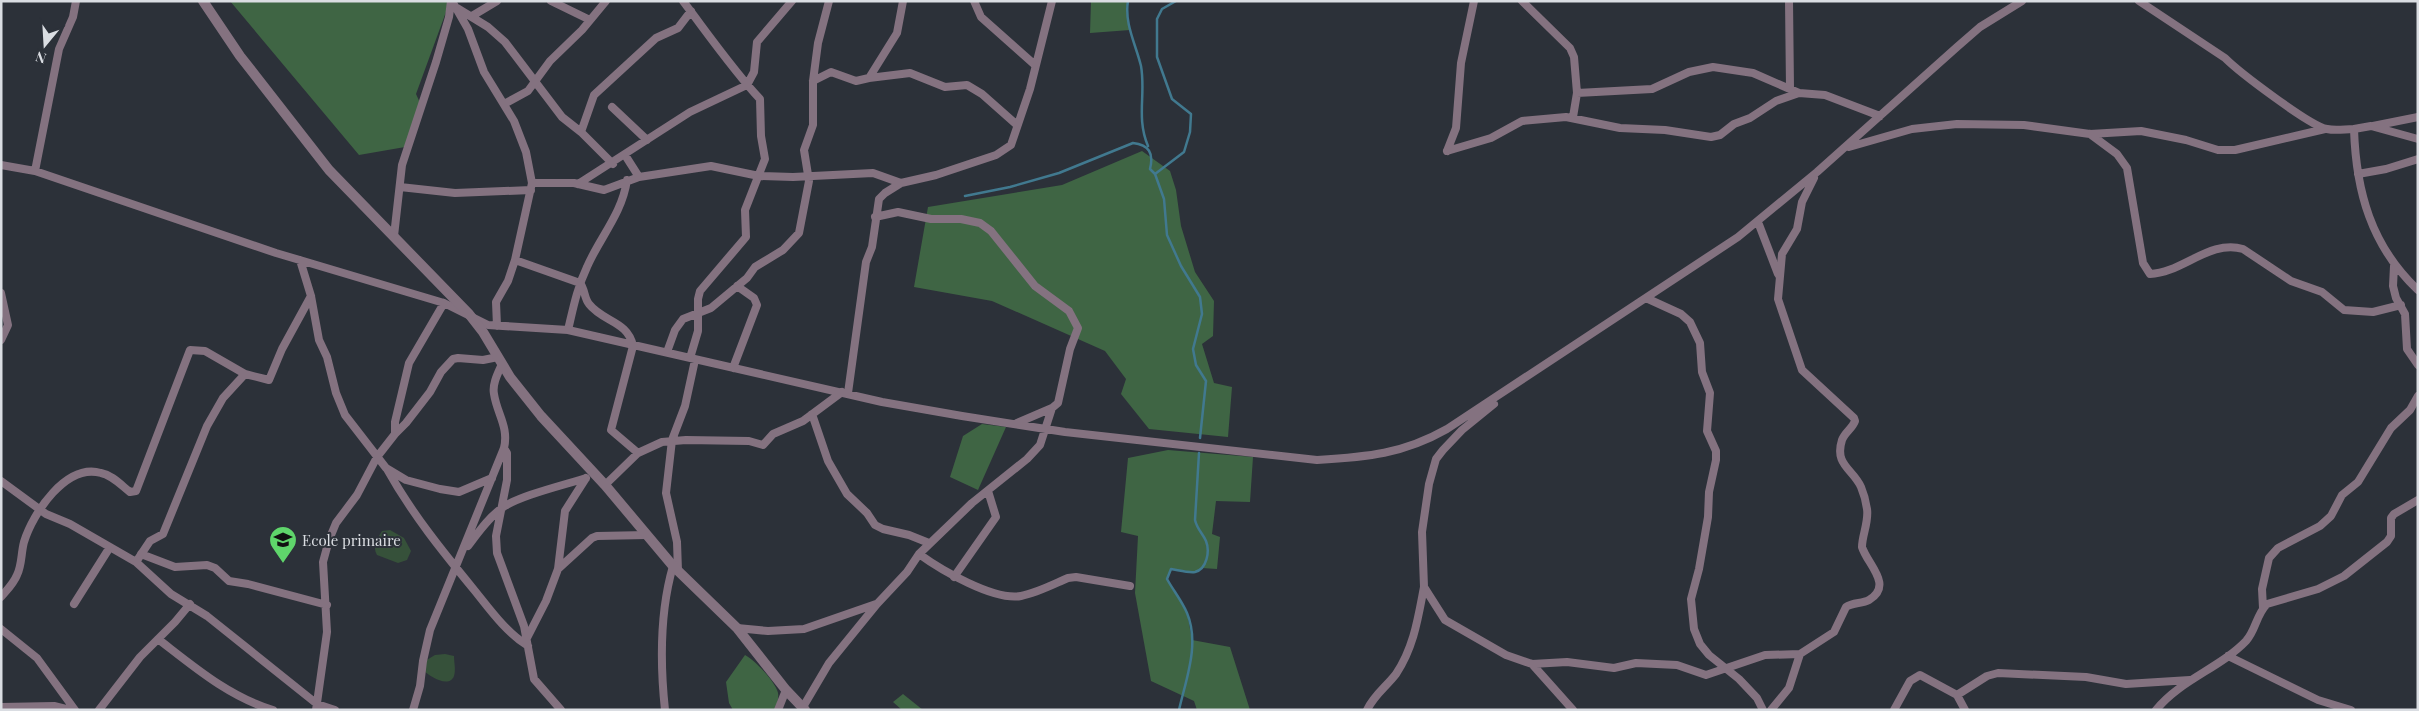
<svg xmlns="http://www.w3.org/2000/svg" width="2419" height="711" font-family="'Playfair Display',serif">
	<rect width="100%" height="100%" fill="#2c3139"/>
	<!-- green -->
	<path fill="#36513a" d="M390 530 404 538 411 551 407 560 398 563 377 555C372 546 377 539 382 531Z
		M445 654 454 656C454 662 456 670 454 676 449 689 429 676 423 670L425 661 435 655Z"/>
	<!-- forest -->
	<path fill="#3f6544" d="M230 1H450L416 94 421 105 405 147 359 155Z
		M1091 1H1128L1126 9 1130 30 1090 33Z
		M1142 151 1170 171 1176 190 1181 226 1195 272 1214 301 1213 336 1202 344 1214 383 1232 387 1228 437 1149 429 1121 394 1126 379 1105 351 992 301 914 287 928 207 1062 185Z
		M982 424 1006 427 978 490 950 477 963 436Z
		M1168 450 1253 457 1250 502 1216 501 1212 534 1220 537 1217 569 1202 568 1195 572 1171 569 1167 579 1187 612 1192 640 1230 647 1250 710H1197L1194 701 1151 681 1135 593 1138 536 1121 532 1128 458Z
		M745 655C755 660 773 680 777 690 780 696 777 704 775 710H733L729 703 726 682Z
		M903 694 923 710H902L893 702Z"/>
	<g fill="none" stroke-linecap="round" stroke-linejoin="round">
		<!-- stream -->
		<path stroke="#41798f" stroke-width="2.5" d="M1128 1C1124 23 1136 45 1141 66 1146 94 1136 118 1148 146
			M1176 1 1162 9 1157 19V57L1172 99 1191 114 1190 132 1184 152 1155 174 1164 199 1167 235 1181 266 1200 297 1202 314 1193 349 1196 365 1206 381 1200 438
			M965 196 1010 187 1059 173 1133 143C1149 145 1154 153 1150 169L1155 174
			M1179 710C1186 679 1200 644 1187 613 1182 601 1173 590 1167 579L1171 569C1178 570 1188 573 1195 572 1207 569 1210 551 1206 541 1203 534 1197 529 1195 520L1199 453"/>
		<!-- minor -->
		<path stroke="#847280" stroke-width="8" d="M452 1 468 29 484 72 514 121 526 152 532 183 515 260 508 281 496 302 497 326
			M551 1 590 20
			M683 1C708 34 733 70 760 99L761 136 765 159 745 210 746 237 700 291 698 299V331L690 358
			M974 1 981 17 1035 65
			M1522 1 1570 48 1574 57 1577 93 1652 89 1689 72 1713 67 1753 73 1799 93
			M1789 1 1790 88
			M2139 1 2225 58C2239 72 2310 126 2327 129 2336 131 2345 129 2354 129 2356 191 2371 246 2418 290
			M457 8 488 27 505 42 562 117 581 132 613 164
			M472 16 497 1
			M869 78 910 73 945 87 967 85 982 94 1017 125
			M813 81 831 72 856 81 869 78 897 33 903 1
			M504 104 528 91 550 61 582 30 606 1
			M612 107 647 140
			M1573 117 1577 93
			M2373 126 2418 117
			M2354 129 2371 126 2418 139
			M581 132 594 95 656 38 678 28 691 11
			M2090 134 2117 154 2127 168 2143 263 2150 274C2182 273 2210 239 2243 249L2291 281 2322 292 2344 310 2373 312 2401 305
			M1849 147 1912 129 1957 124 2024 125 2090 134 2141 131 2186 140 2218 150H2235L2325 129
			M1447 151 1491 138 1522 121 1566 117 1620 128 1665 130 1711 137 1720 135 1734 124 1750 118 1776 101 1799 93 1825 95 1880 116
			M1447 151 1456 128 1461 63 1474 1
			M625 155 639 177
			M1 165 35 171 276 253 444 303 488 325 568 330 882 402 962 416 1065 432 1317 460C1367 457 1403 454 1447 429L1738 237 1817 172 1957 47 1980 27 2022 1
			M35 171 59 49 73 17 76 1
			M2358 174 2386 169 2418 159
			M532 183H574L604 190 639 177 711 166 759 176 793 177 873 173 901 183 936 175 996 155 1011 145 1030 89 1052 1
			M578 184 690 112 747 85 754 72 757 42 792 1
			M400 187 455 193 531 190
			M1758 222 1778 274
			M394 236 402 165 436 62 449 17 451 1
			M300 260 311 296 319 340 327 357 336 393 345 415 386 468 406 480 440 489 459 492 492 478
			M515 260 580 283C585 289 584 298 589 304 603 322 628 321 633 346L611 430 638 453
			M2394 266 2393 286 2396 298 2405 314 2407 349 2418 365
			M1 293 8 325 1 340
			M1646 298 1681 314 1690 322 1700 343 1702 372 1710 393 1707 431 1716 451V460L1709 492 1708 517 1699 569 1691 599 1694 629 1700 644 1709 655 1739 679 1757 698 1763 710
			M568 330C573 309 577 288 587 267 600 237 622 214 627 180
			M667 352 675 330 683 319 711 308 747 278 755 267 783 250 799 233 809 181 804 150 813 125V81L818 43 829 1
			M733 368 757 305 754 298 737 286
			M848 393 866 262 872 247 879 199 885 193 901 183
			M1494 404 1462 430 1443 450 1436 459 1429 484 1422 532 1424 587 1445 620 1506 655 1532 664 1567 662 1614 668 1636 663 1677 665 1706 675 1765 655 1800 654
			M812 414 828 461 847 494 867 513 875 525 883 529 909 535 929 543
			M1017 423 1052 408
			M395 434 406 423 430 392 441 372 453 359 458 358 483 360 498 357
			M504 448 507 453V480L496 536 497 553 524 626 534 679 561 710
			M387 469C412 514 443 552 475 591 491 611 506 632 528 646
			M1 481 46 514 70 524 136 562 171 594 207 616 317 704 335 710
			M605 485 638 453 662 442 686 440 749 441 763 445 773 434 803 421 842 392
			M468 546C478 533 488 518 502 508 518 496 564 485 586 478
			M141 554 175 567 207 565 215 568 229 581 248 584 327 605
			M919 554C941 570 994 601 1021 596 1037 593 1054 584 1068 578L1076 577 1130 586
			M136 562 150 541 163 534 207 426 223 398 245 374
			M558 569 592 538 597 536 647 535
			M678 571 677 542 666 493 672 440 685 406 695 360
			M954 577 996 517 988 491
			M1 597C7 590 14 583 17 575 22 565 21 553 24 542 33 513 66 463 101 473 112 475 121 485 130 492L136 491 190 350 205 351 245 374 269 380 282 349 311 296
			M74 604 110 547
			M2263 608 2262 589 2269 558 2278 548 2320 526 2331 516 2342 495 2358 482 2391 428 2410 410 2418 396
			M737 628 768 631 804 629 876 604
			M1 629 37 658 75 710
			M527 638 546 601 558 569 565 511 586 478
			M158 639C193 666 229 697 273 710
			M2228 656 2318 700 2351 710
			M1532 664 1573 710
			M1957 695 1987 676 1998 673 2086 677 2126 684 2190 680
			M1 707 54 706 70 710
			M803 707 829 663 877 604 907 572 919 554 972 503 1027 459 1040 445 1052 408 1058 403 1070 349 1078 328 1069 311 1035 286 991 231 980 223 961 219H931L898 212 875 217
			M99 710 140 657 175 622 190 604
			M316 710 327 632 323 562 329 540 336 523 357 495 377 457 395 434V422L409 363 444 303
			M413 710 420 686 423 661 430 630 504 448C509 427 497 414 494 394 492 384 498 373 502 364
			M665 710C660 663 660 611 673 566
			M778 710 786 690
			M1367 710C1374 695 1386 687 1396 674 1414 647 1418 618 1424 587
			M1771 710 1789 688 1800 654 1834 632 1846 607C1853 602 1862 604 1869 600 1894 585 1867 564 1862 547 1862 535 1869 522 1867 509 1866 502 1864 494 1861 487 1853 469 1834 465 1842 440 1845 432 1852 429 1855 421L1854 418 1802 370 1778 299 1782 254 1797 229 1802 202 1814 178
			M1894 710 1910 681 1920 675 1957 695 1965 710
			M2156 710C2180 680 2220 668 2246 641 2256 630 2256 615 2267 604L2318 589 2344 576 2387 542 2391 536V518L2394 514 2418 500"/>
		<!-- tertiary -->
		<path stroke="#847280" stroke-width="10" d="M203 1 240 56 329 170 469 314 483 332 510 377 541 416 605 485 673 566 737 628 786 690 805 710"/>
	</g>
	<!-- icons -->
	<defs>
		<symbol id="school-pin" viewBox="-11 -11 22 30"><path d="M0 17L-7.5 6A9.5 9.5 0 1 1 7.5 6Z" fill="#5fd56b" stroke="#2c3139"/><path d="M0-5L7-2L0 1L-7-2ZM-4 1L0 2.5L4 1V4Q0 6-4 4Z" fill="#111"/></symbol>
	</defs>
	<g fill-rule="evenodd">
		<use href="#school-pin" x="267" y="524" width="32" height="43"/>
	</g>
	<g text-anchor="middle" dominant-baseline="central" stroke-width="4" stroke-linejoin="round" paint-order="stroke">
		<!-- poi labels -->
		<g font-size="15" fill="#dadde2" stroke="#2c3139" text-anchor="start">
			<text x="302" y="540">Ecole primaire</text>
		</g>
	</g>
	<!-- border -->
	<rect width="2419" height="711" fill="none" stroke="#dadde2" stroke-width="5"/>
	<!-- north arrow -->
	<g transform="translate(45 45) rotate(198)" stroke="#2c3139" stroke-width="4" paint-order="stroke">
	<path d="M0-4L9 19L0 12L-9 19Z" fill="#dadde2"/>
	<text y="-8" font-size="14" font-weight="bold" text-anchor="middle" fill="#dadde2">N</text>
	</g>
</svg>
